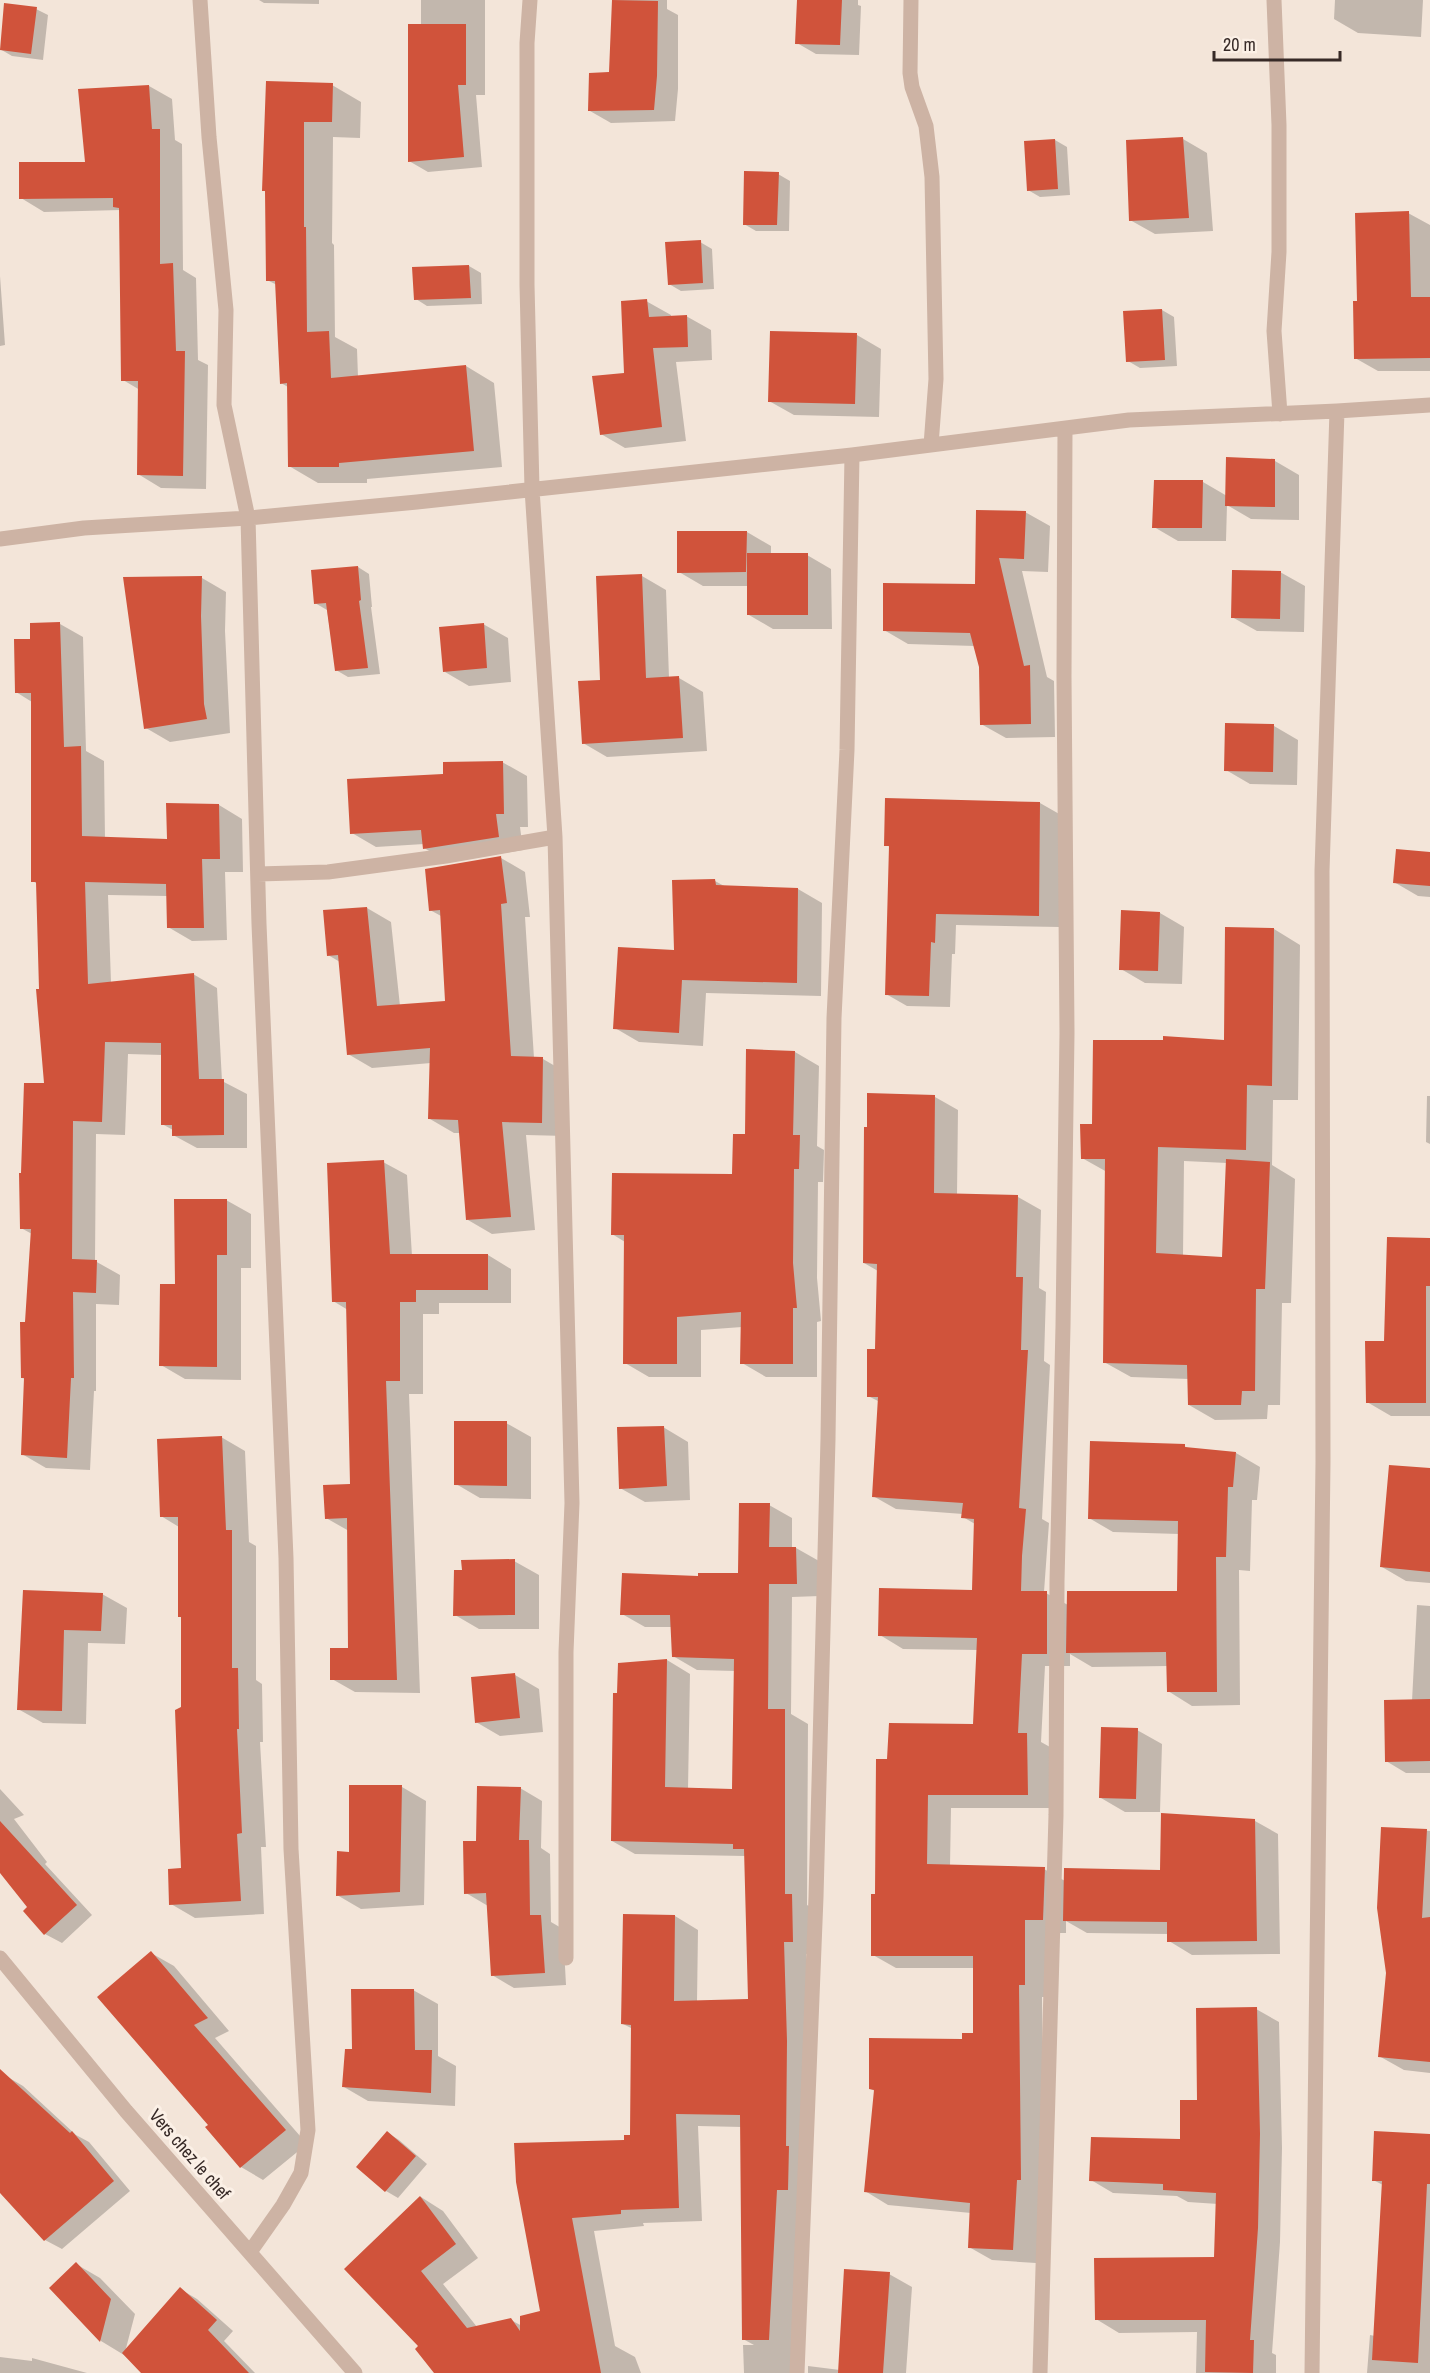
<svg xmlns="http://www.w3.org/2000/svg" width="1430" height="2373" font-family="'Archivo Narrow',sans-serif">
	<rect width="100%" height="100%" fill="#f3e5d9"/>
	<!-- shadow -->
	<path fill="#0003" fill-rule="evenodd" d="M259 0H319V4L264 3Z
		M421 0H485V95H476L482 167 428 172 409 161 421 25Z
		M613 0H667V9L678 15V89L675 121 611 123 590 111 610 74Z
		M798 0H858V5L861 6 859 55 816 54 797 43Z
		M1335 0H1423L1421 37 1358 33 1334 19Z
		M36 9 48 15 43 60 12 56 0 49Z
		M267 83 332 85 361 102 360 138 333 137 332 243 334 245 335 337 357 349 358 377 466 366 494 383 502 467 367 479V483H318L289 466 288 387 281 383 277 285 267 280 266 192 263 190Z
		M149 86 172 99 175 140 182 144 183 270 196 278 198 360 208 365 206 489 161 488 138 474 140 390 123 380 121 210 44 212 21 198 86 163 80 91Z
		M1183 139 1207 153 1213 231 1155 234 1130 220Z
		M1055 140 1067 147 1070 195 1040 197 1028 190Z
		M778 174 790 181 789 231H756L744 224Z
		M1408 213 1430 225V371H1378L1355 358 1359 302Z
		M700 242 712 249 714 289 681 291 669 284Z
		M469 266 481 273 482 304 427 306 416 299Z
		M0 276 5 345 0 346Z
		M646 301 671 315V317L686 316 711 330 712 360 676 362 686 441 625 448 601 434 626 374Z
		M1162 310 1174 317 1177 366 1140 368 1128 361Z
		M857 335 881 349 879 417 794 415 769 401Z
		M1228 459 1275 461 1299 475V520L1251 519 1227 505 1226 541H1178L1154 527 1203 482 1227 496Z
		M1025 512 1050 526 1048 572 1022 571 1047 677 1054 681 1055 737 1006 738 981 724 980 667 975 646 908 644 884 630 977 586Z
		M747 532 771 546V555H807L831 569 832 629H773L749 615 748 586H703L679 572Z
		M358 567 369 574 372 607H371L380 674 348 677 336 670 327 610 315 603Z
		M1280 572 1305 586 1304 632 1257 631 1232 617Z
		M642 576 666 590 669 678H679L703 692 707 751 607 757 583 743 602 682Z
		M202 578 226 592 225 631 230 733 170 742 146 728Z
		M60 624 83 637 86 751 104 761 105 839 168 841 219 805 242 819 243 872H225L227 940 192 941 168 927 167 896 108 895 111 983 193 974 217 988 222 1081 247 1094V1148H197L173 1135V1130L162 1124 163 1055 128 1054 125 1135 96 1134 95 1261 120 1275 119 1305 96 1304V1391H94L90 1470 46 1468 22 1454 26 1379 22 1378 32 1234 21 1228 46 1085 37 884 33 881 32 702 16 692 32 640Z
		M483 624 508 638 511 682 469 686 445 672Z
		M1274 726 1298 740 1297 785 1250 784 1226 770Z
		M502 762 527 776 528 827H520L523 850 449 862 424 848V844L376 847 352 833 445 776Z
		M1040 803 1061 815 1060 927 956 925 955 954H952L950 1007 907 1006 886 994 890 847 886 845Z
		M1430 854V897L1418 896 1394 882Z
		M501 858 525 872 530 917H525L534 1058 543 1059 567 1073 566 1136 526 1135 535 1230 492 1234 468 1220 461 1133H454L430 1119 431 1063 372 1068 348 1054 340 962 328 955 367 908 391 922 400 1006 447 1003 441 916 430 910Z
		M715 881 726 887 798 889 822 903 821 996 706 993 703 1046 639 1042 615 1028 675 952Z
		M1123 912 1160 913 1184 927 1182 984 1145 983 1121 969Z
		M1274 929 1300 945 1298 1100H1273L1272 1165 1295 1179 1291 1303H1282L1280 1405H1268L1267 1419 1215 1420 1189 1405V1379L1131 1377 1104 1362 1107 1172 1082 1158 1093 1126 1225 1041ZM1184 1161 1227 1163 1223 1258 1183 1256Z
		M795 1052 819 1066 817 1146 824 1150 823 1182H818L817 1278 821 1321 817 1322V1377H766L742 1363V1327L701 1330V1377H649L625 1363V1242L612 1234 734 1176 746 1136Z
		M1427 1096H1430V1144L1426 1142Z
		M935 1097 958 1110 957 1195 1018 1197 1041 1210 1039 1288 1046 1292 1044 1361 1050 1365 1042 1519 1049 1523 1044 1592 1068 1605 1179 1592V1534L1113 1532 1089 1518 1184 1446 1190 1449 1236 1453 1260 1467 1257 1500H1252L1250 1571 1239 1570 1240 1705 1192 1706 1168 1691V1666L1092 1667 1070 1654V1666H1045L1041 1742 1050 1747 1051 1808H951L950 1866 1044 1869 1065 1881 1162 1871 1255 1821 1278 1834 1280 1954 1192 1955 1169 1941 1168 1934 1087 1933 1066 1921V1933H1048L1047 1997H1042L1044 2192 1036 2263 992 2260 969 2247 971 2213 888 2205 865 2191 875 2091 871 2089 974 2034 975 1968H896L873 1955 888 1761 974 1726 978 1650 903 1649 880 1635 973 1592 975 1524 963 1517V1514L896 1509 873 1496 880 1402 868 1396 876 1351 878 1271 864 1263Z
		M383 1162 407 1175 412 1256 488 1255 511 1269V1303H439V1314H423V1394H409L420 1693 355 1692 332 1679 350 1649 349 1531 326 1518 351 1486 348 1310 333 1301Z
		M226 1200 251 1214V1268H241V1380L185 1379 161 1365 176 1286Z
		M1430 1240V1416H1391L1367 1402 1385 1343Z
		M506 1423 531 1437V1499L480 1498 456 1484Z
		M663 1427 688 1442 690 1500 645 1502 620 1488Z
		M221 1437 245 1451 249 1542 256 1546V1680L262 1684 263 1742H260L266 1847H261L264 1914 195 1918 171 1904 182 1869V1618L179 1616V1527L161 1516Z
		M1430 1470V1583L1406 1581 1382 1567Z
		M769 1505 792 1518V1548H796L819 1561 820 1596 792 1597 791 1714 808 1724 807 1905 814 1909 816 1954H806L810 2055 803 2373H744L743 2345H754L743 2339 742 2127 698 2126 702 2221 643 2223 644 2226 594 2231 615 2346 635 2357 641 2373H436L420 2346 421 2197 443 2211 478 2258 443 2284 477 2327 511 2320 522 2326 541 2313 517 2182 626 2142 631 2137 633 2029 623 2024 675 1916 698 1930 697 2002 750 2000 745 1856 635 1854 612 1841 667 1660 690 1674 688 1789 733 1791 735 1671 697 1670 673 1656 672 1627H645L622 1614 699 1578 739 1574Z
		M514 1561 539 1575V1629H479L455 1615Z
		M102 1594 127 1608 125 1644 88 1643 86 1724 43 1723 18 1709 19 1667Z
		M1417 1605 1430 1606V1773H1406L1386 1761 1412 1701Z
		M515 1675 539 1689 543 1732 500 1736 476 1722Z
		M1137 1730 1162 1744 1160 1812H1125L1101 1798Z
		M402 1787 426 1801 424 1905 361 1909 337 1895 350 1853Z
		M520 1788 542 1801 541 1848 550 1854 551 1922 563 1929 566 1985 514 1988 492 1975 488 1906 466 1893 477 1842Z
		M0 1789 24 1815 14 1819 47 1862 45 1864 92 1915 62 1943 45 1934 25 1911 29 1907 0 1870Z
		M1383 1828 1430 1831V1977Z
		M151 1953 174 1966 229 2031 215 2038 307 2144 263 2180 241 2167 210 2125Z
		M413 1990 438 2004V2056L456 2066 455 2106 368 2101 344 2087 354 2050Z
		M1430 1991V2073L1404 2070 1379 2056Z
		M1256 2009 1279 2022 1282 2148 1280 2242 1272 2353 1276 2355V2373H1196L1197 2332 1119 2333 1096 2319 1216 2258 1218 2204 1188 2202 1177 2196 1113 2193 1091 2180 1181 2141 1199 2102Z
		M6 2076 23 2086 76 2135 89 2142 130 2191 62 2249 45 2240 0 2191V2083Z
		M388 2133 399 2140 427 2164 398 2198 386 2191Z
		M1430 2135V2373H1367L1370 2335 1375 2336 1383 2185 1373 2180Z
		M76 2264 100 2278 135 2314 125 2352 180 2289 197 2299 233 2331 224 2341 255 2373H143L124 2355 101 2341 51 2288Z
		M889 2274 912 2287 906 2373H912H808V2366L840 2370Z
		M0 2357 32 2361V2358L87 2373H0Z"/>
	<!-- building -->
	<path fill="#d0533b" d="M612 0 658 1 657 76 654 110 588 111 589 73 609 72Z
		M797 0H842L840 45 795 44Z
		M4 3 37 7 31 54 0 50Z
		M408 24H466V85H458L464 157 408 162Z
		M266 81 333 83 332 122H304V227H306L307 332 329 331 331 378 466 365 474 451 339 463V467H288L287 383 280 384 275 281H266L265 191H262Z
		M149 85 152 129H160V264L173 263 176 351H185L183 476 137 475 138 381H121L119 208 113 207V198L19 199V162H85L78 89Z
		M1183 137 1189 218 1129 221 1126 140Z
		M1055 139 1058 189 1027 191 1024 141Z
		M744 171 779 172 777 225H743Z
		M1409 211 1411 297H1430V358L1354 359 1353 301H1357L1355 213Z
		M701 240 703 283 668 285 665 242Z
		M469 265 471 298 414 300 412 267Z
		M647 299 649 317 687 315 688 347 653 348 662 427 600 435 592 376 624 373 621 301Z
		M1162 309 1165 360 1126 362 1123 311Z
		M770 331 857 333 855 404 768 402Z
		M1226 457 1275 459V507L1225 506Z
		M1154 480H1203L1202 528H1152Z
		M976 510 1026 511 1024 559 999 558 1024 666 1030 665 1031 724 980 725 979 667 970 633 883 631V583L975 584Z
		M677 531H747L746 572 677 573Z
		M747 553H808V615H747Z
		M358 566 361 600 359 601 368 668 335 671 326 603 314 604 311 570Z
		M1232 570 1281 571 1280 619 1231 618Z
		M642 574 646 678 679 676 683 738 582 744 578 681 600 680 596 576Z
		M202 576 201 616 204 704 207 719 144 729 123 577Z
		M60 622 64 747 81 746 82 836 167 839 166 803 219 804 220 859H202L204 928H167L166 884 85 882 88 984 194 973 199 1079H224V1135L172 1136V1125H161V1043L105 1042 102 1122 73 1121 72 1259 97 1260 96 1293 73 1292 74 1378H71L67 1458 21 1455 24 1378H21L20 1322H25L31 1229H20L19 1173H21L24 1083H44L36 989H39L36 882H31V693H15L14 639H30V623Z
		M484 623 487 668 443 672 439 627Z
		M1225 723 1274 724 1273 772 1224 771Z
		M503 761 504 814H496L499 837 423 849 421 830 350 834 347 779 443 774V762Z
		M885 798 1040 802 1039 916 936 914 935 943 931 942 929 996 885 995 889 846H884Z
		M1396 849 1430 852V886L1393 883Z
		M501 856 507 903 501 904 511 1056 543 1057 542 1123 502 1122 511 1217 466 1220 458 1120 428 1119 430 1048 347 1055 338 955 327 956 323 910 367 907 377 1006 445 1001 440 910 429 911 425 869Z
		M715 879 716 885 798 888 797 983 682 980 679 1033 613 1029 618 947 674 950 672 880Z
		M1121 910 1160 912 1158 971 1119 970Z
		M1225 927 1274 928 1272 1086 1247 1085 1246 1150 1158 1147 1156 1253 1222 1257 1226 1159 1270 1162 1265 1289H1256L1255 1391H1242L1241 1405H1188L1187 1365 1103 1363 1105 1159H1081L1080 1124H1092L1093 1040H1163V1036L1224 1040Z
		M746 1049 795 1051 793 1135H800L799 1169H794L793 1263 797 1308H793V1364H740L741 1312 677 1317V1364H623L624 1235H611L612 1173 732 1174 733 1134H745Z
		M867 1093 935 1095 934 1193 1018 1195 1016 1277H1023L1021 1350H1028L1019 1508 1026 1509 1022 1556 1021 1591H1047V1654H1022L1018 1733H1027L1028 1795H928L927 1864 1045 1867 1043 1920H1025V1985H1019L1021 2180H1017L1013 2250 968 2248 970 2203 864 2192 874 2090 869 2089V2038L962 2039V2033H973V1956H871V1894H875L876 1759H887L889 1723 973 1724 977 1638 878 1636 879 1588 972 1590 974 1519 961 1518 963 1503 872 1497 878 1397H867V1349H875L877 1264 863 1263 864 1127H867Z
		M384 1160 390 1254H488V1290H416V1302H400V1381H386L397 1680H330V1648H348L347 1518 325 1519 323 1485 350 1484 346 1302H332L327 1163Z
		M174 1199H227V1255H217V1367L159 1366 160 1284H175Z
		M1387 1237 1430 1238V1286H1426V1403H1366L1365 1341H1384Z
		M454 1421H507V1486L454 1485Z
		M664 1426 667 1486 619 1489 617 1427Z
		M222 1436 226 1530H232V1668H238L239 1729H237L242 1833 237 1834 241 1901 169 1905 168 1869 181 1868 175 1710 181 1707V1617H178V1517H160L157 1439Z
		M1090 1441 1185 1444V1447L1236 1452 1233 1487H1228L1226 1557H1216L1217 1692H1167L1166 1652 1066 1653 1067 1591H1177L1178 1521 1088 1519Z
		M1389 1465 1430 1468V1572L1380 1567Z
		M739 1503H770L769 1547H796L797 1584H769L768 1709H785V1894H792L793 1942H784L787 2041 786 2146H789L788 2190H777L769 2340H742L740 2115 676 2114 679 2208 621 2210V2214L572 2218 601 2373H434L415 2349 418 2346 344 2269 420 2196 456 2244 421 2271 467 2328 511 2318 520 2331V2316L540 2311 516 2182 514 2143 624 2140V2135H630L631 2025 621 2024 623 1914 675 1915 674 2001 748 1999 744 1849H733V1844L611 1841 613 1693H617L618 1663 667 1659 665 1787 732 1789 734 1659 672 1657 670 1615H620L622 1573 698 1576V1573H738Z
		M515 1559V1615L453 1616 454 1570H462L461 1560Z
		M23 1590 103 1593 101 1631 64 1630 62 1711 17 1710Z
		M515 1673 520 1718 475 1723 471 1677Z
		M1430 1699V1761L1385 1762 1384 1700Z
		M1101 1727 1138 1728 1136 1799 1099 1798Z
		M349 1785H402L400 1892 336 1896 337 1851 349 1852Z
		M477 1786 521 1787 519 1840H529L530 1915H541L545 1973 491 1976 486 1893 464 1894 463 1841H476Z
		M1161 1813 1255 1819 1257 1941 1167 1942V1922L1063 1921 1064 1868 1160 1870Z
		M0 1821 77 1905 44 1935 23 1911 27 1907 0 1873Z
		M1381 1827 1427 1829 1422 1918 1430 1917V2062L1378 2057 1386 1973 1377 1908Z
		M151 1951 208 2018 194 2025 286 2130 240 2168 205 2127 208 2125 97 1997Z
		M351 1989H414L415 2050H432L431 2093 342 2087 345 2049H352Z
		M1257 2007 1260 2134 1258 2228 1250 2340H1254L1253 2373 1205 2372 1206 2320H1095L1094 2258 1214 2257 1216 2193 1163 2190V2184L1089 2181 1091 2137 1180 2139V2100H1197L1196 2008Z
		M0 2069 70 2133 72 2131 114 2181 44 2241 0 2193Z
		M387 2131 416 2156 385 2192 356 2167Z
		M1374 2131 1430 2134V2184H1427L1418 2363 1372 2360 1382 2181H1372Z
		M76 2262 111 2299 100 2342 49 2288Z
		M844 2269 890 2272 883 2373H838Z
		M180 2287 217 2320 208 2330 249 2373H141L122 2353Z"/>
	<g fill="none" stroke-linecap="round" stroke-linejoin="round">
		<!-- minor -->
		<path stroke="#cdb3a4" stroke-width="15" d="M200 0 209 137 226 310 224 405 248 518 259 924 286 1558 291 1849 308 2130 301 2173 283 2205 250 2252
			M530 0 527 43V285L532 489 555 837 572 1503 566 1652V1958
			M911 0 910 73 912 87 926 126 932 177 936 379 931 445
			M1274 0 1279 125V252L1274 331 1280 414
			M0 539 84 528 248 518 417 502 852 455 1129 420 1337 411 1430 405
			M258 874 328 872 446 856 555 837
			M0 1958 126 2111 355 2373
			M797 2373 816 1897 828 1439 834 1018 847 750 852 455
			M1040 2373 1056 1815 1057 1582 1063 1326 1067 1033 1064 677 1065 429
			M1312 2373 1323 1461 1322 871 1337 411"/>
	</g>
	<g text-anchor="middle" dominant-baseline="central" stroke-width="6" stroke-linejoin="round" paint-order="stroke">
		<!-- street labels -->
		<g font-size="18" fill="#372a27" stroke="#fbf0e6">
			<text transform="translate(190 2154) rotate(49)">Vers chez le chef</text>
		</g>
	</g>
	<!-- scale -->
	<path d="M1214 51v9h126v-9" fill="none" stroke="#372a27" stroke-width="3"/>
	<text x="1223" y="51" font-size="18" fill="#372a27" stroke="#fbf0e6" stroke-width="4.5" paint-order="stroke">20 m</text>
</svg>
